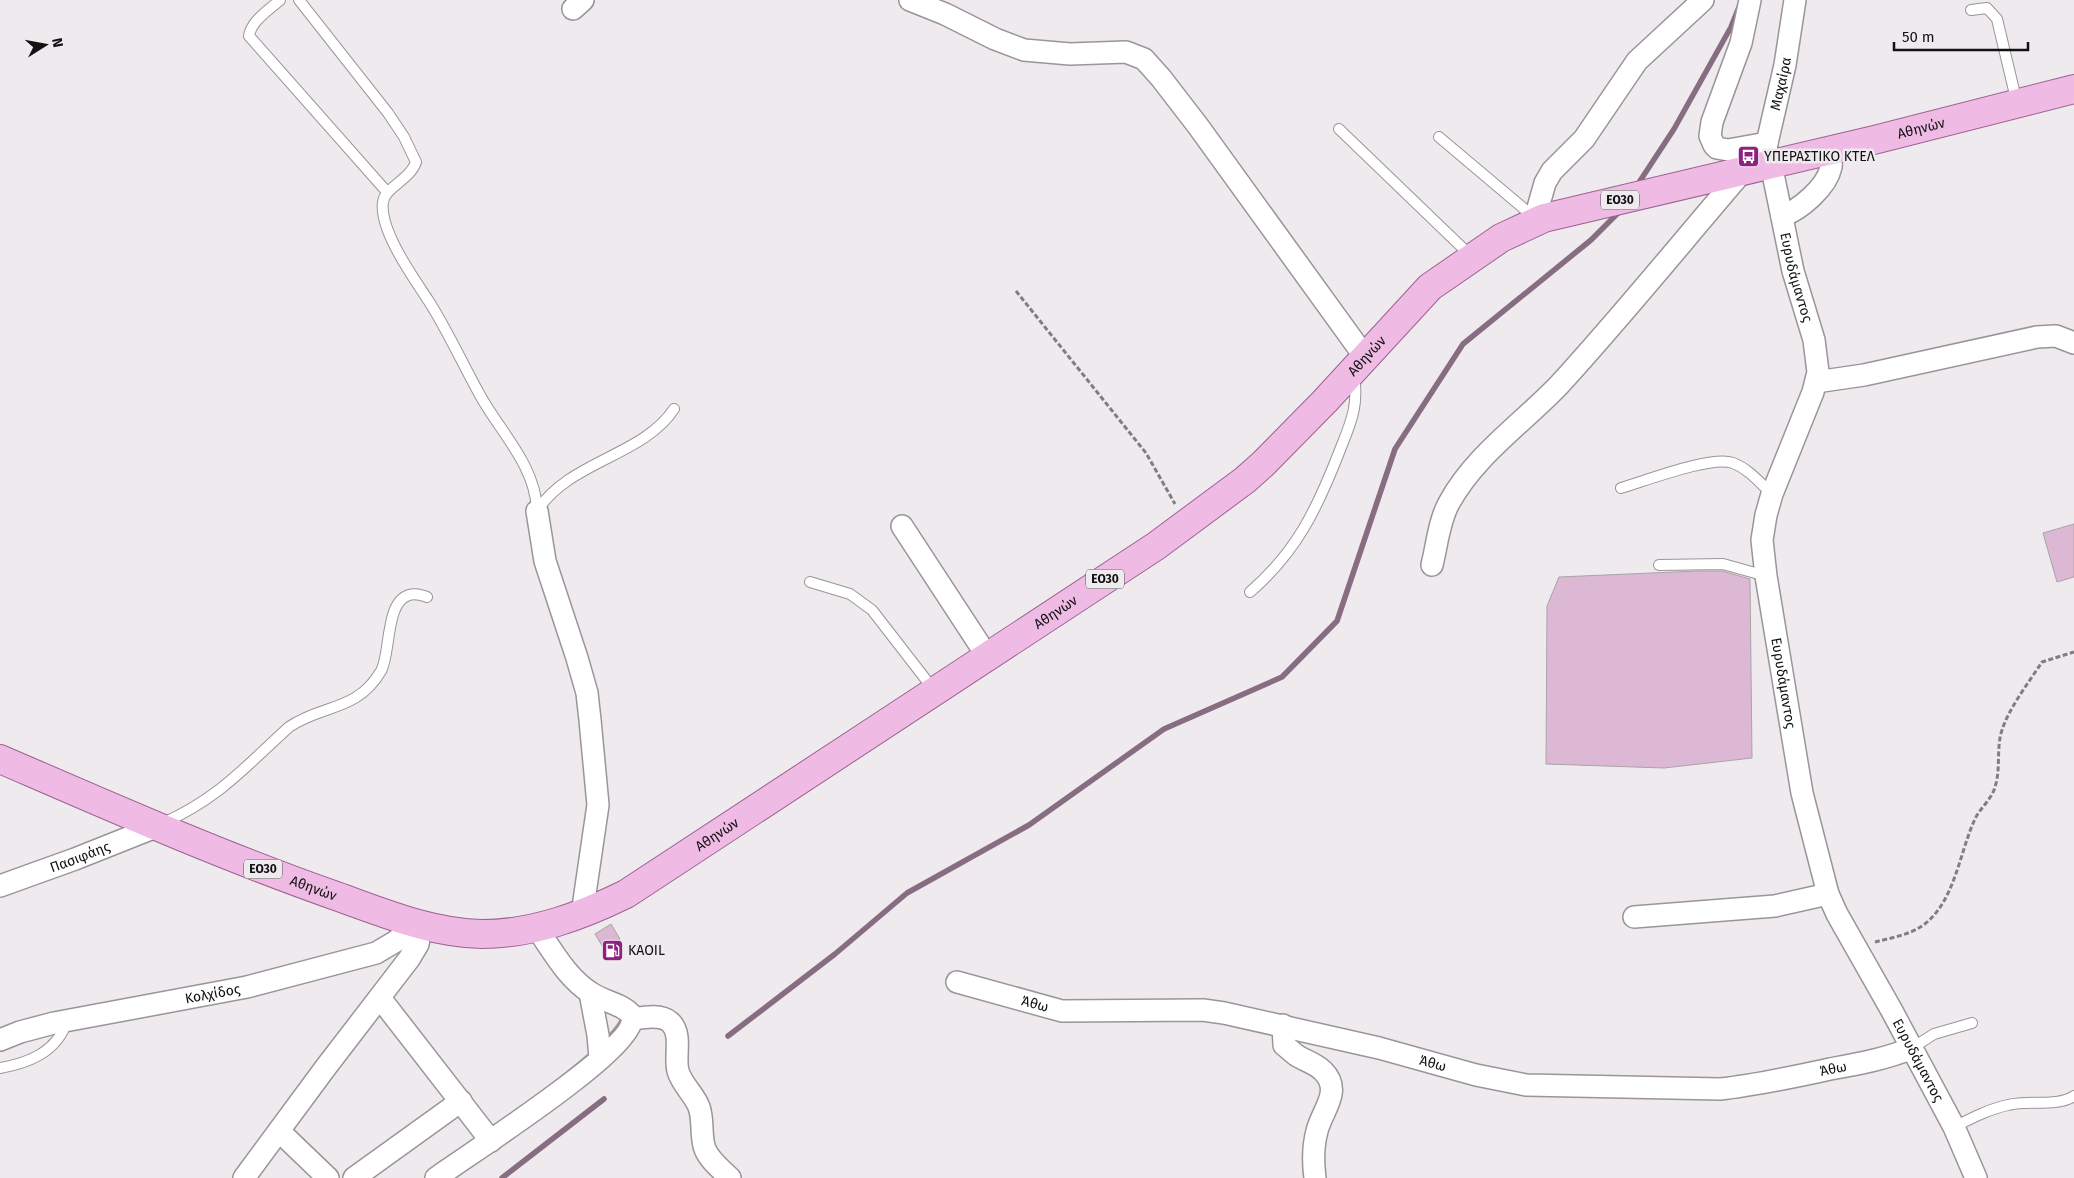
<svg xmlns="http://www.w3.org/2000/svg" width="2074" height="1178" font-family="'Fira Sans',sans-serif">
	<rect width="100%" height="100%" fill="#efeaee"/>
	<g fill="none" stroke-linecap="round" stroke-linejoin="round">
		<!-- stream -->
		<path stroke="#876d81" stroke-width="5.5" d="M1636 187 1674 129 1731 27 1739 7
			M728 1036 835 954 907 893 1029 825 1164 729 1282 677 1337 621 1395 449 1463 344 1591 240 1621 210
			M502 1178 604 1099"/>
	</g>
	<!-- building -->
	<path fill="#ddb8d5" stroke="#a8a4a7" d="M2074 524V577L2057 582 2043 533Z
		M1697 571H1722L1750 579 1752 758 1664 768 1546 764 1547 606 1559 577Z
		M611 924 620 939 604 949 595 934Z"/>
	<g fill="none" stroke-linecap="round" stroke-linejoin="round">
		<defs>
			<path id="lane" d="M280 0C269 10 251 21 249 36L387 192
				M299 0 388 113 404 137 416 162C410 180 385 187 383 202 379 230 413 277 428 300 448 331 463 365 481 397 502 434 536 467 537 511
				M1971 10 1987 8 1997 19 2017 103
				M1339 129 1471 256
				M1439 137 1535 218
				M1621 488C1645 481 1712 455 1733 463 1749 469 1760 483 1772 494
				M537 511C569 461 643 456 674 409
				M1659 565 1723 564 1766 576
				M810 582 850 594 872 610 934 690
				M1250 592C1296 552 1316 511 1338 455 1350 424 1359 409 1354 374
				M163 823C219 798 245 767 289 727 322 704 357 712 381 671 391 653 385 602 409 595 415 593 421 595 427 597
				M1912 1048 1934 1034 1972 1023
				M0 1068C29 1063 57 1052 67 1021
				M1954 1127C1972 1118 1989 1109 2008 1105 2028 1100 2058 1107 2074 1096"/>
			<g id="street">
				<path d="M910 0 945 14 995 39 1024 50 1070 54 1126 52 1144 59 1161 78 1198 126 1365 357"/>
				<path d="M1750 0 1741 43 1712 122 1710 136 1714 145 1717 148 1728 150 1767 143"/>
				<path d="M573 9 583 0"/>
				<path id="s1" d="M1765 157 1767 143 1785 65 1795 0"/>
				<path id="s2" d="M1771 164 1793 271 1814 340 1818 372 1813 392 1772 494 1766 515 1762 540 1766 576 1802 793 1828 894 1837 914 1892 1011 1954 1127 1976 1178"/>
				<path d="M1782 216C1800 210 1827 187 1831 167 1832 161 1831 156 1830 151"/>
				<path d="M1534 222 1545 183 1552 171 1584 139 1637 61 1703 0"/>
				<path d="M1816 382 1864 375 2037 337 2056 336 2074 343"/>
				<path d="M537 511 545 561 577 658 587 693 590 720 598 805 582 914"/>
				<path d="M902 526 987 656"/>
				<path d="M1432 565C1437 545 1439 521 1449 503 1475 455 1523 423 1560 384 1623 315 1682 242 1743 171"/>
				<path id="s3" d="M0 886 75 859 158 826"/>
				<path d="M1634 917 1775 906 1828 894"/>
				<path id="s4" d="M957 982 1062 1011 1203 1010 1224 1013 1379 1048 1476 1075 1526 1085 1720 1089C1757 1085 1793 1077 1830 1069 1857 1064 1886 1059 1912 1048"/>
				<path d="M590 993 598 1035 600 1058"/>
				<path d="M380 998 491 1141"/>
				<path d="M633 1019C645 1017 661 1014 670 1022 683 1034 674 1056 678 1071 682 1085 694 1094 699 1107 704 1121 700 1136 705 1149 709 1160 722 1170 730 1178"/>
				<path d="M1283 1025 1284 1045C1288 1048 1292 1052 1296 1055 1305 1061 1315 1063 1323 1071 1343 1091 1322 1110 1317 1131 1313 1146 1313 1163 1315 1178"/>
				<path id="s5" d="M0 1040 20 1032 54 1023 247 987 376 953 398 940 410 922"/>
				<path d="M279 1131 328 1178"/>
				<path d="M244 1178 326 1067 409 959 418 944 422 925"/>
				<path d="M354 1178 461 1101"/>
				<path d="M436 1178C464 1157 641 1046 632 1015 621 1003 604 1002 591 993 567 978 552 950 536 927"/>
			</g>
			<g id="primary">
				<path id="s6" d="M0 759C111 807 222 856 336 896 384 913 431 933 482 934 533 934 581 916 626 894L1156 546 1245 480 1263 464 1325 401 1430 287 1501 238 1544 218 1874 140 2074 89"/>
			</g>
		</defs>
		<!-- lane casing -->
		<use href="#lane" stroke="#999598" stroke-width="12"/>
		<!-- street casing -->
		<use href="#street" stroke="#999598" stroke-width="24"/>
		<!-- primary casing -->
		<use href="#primary" stroke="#9b6290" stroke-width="30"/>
		<!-- path -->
		<path stroke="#817e81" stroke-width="3" stroke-dasharray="5 2.5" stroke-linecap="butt" d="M1016 291 1146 453 1175 504
			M1875 942C1890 938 1909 935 1922 926 1955 903 1959 853 1975 819 1980 808 1992 799 1995 787 2001 769 1996 748 2002 730 2009 708 2029 682 2042 662L2074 652"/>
		<!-- lane -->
		<use href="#lane" stroke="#fff" stroke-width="10"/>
		<!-- street -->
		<use href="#street" stroke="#fff" stroke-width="21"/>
		<!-- primary -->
		<use href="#primary" stroke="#efbbe5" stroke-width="28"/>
	</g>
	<!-- icons -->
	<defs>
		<symbol id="bus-square" viewBox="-11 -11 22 22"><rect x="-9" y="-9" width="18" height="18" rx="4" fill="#8f1f80" stroke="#efeaee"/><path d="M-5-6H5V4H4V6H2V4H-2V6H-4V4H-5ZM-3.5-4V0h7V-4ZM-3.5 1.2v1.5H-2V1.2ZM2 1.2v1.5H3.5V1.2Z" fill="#fff"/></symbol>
		<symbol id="fuel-square" viewBox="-11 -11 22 22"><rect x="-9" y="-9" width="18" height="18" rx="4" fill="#8f1f80" stroke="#efeaee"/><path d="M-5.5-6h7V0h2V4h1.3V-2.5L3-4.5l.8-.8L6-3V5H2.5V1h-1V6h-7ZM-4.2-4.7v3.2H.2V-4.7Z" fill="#fff"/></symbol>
	</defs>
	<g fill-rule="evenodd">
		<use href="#bus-square" x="1736" y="144" width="25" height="25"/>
		<use href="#fuel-square" x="600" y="938" width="25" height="25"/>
	</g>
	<g text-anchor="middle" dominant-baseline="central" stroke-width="5" stroke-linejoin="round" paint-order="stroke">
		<!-- shield labels -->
		<g fill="#efeaee" stroke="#545254" stroke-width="1">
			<rect x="1601" y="190.5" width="38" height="19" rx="4"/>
			<rect x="1086" y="569.5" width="38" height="19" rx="4"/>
			<rect x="244" y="859.5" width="38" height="19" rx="4"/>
		</g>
		<g font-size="12" font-weight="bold" fill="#121112">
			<text x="1620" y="200">ΕΟ30</text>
			<text x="1105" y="579">ΕΟ30</text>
			<text x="263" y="869">ΕΟ30</text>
		</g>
		<!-- street labels -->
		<g font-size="14" fill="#121112" stroke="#efeaee">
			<text stroke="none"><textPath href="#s1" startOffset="75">Μαχαίρα</textPath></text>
			<text stroke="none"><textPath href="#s6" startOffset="2199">Αθηνών</textPath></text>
			<text stroke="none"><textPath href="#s2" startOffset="116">Ευρυδάμαντος</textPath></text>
			<text stroke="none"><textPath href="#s6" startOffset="1584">Αθηνών</textPath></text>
			<text stroke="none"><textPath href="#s6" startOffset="1179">Αθηνών</textPath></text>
			<text stroke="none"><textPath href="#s2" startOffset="536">Ευρυδάμαντος</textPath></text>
			<text stroke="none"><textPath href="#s6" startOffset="774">Αθηνών</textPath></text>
			<text stroke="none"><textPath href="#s3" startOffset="85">Πασιφάης</textPath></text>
			<text stroke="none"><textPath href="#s6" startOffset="339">Αθηνών</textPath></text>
			<text stroke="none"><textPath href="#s5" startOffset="218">Κολχίδος</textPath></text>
			<text stroke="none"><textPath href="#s4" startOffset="81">Άθω</textPath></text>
			<text stroke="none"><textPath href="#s2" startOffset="941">Ευρυδάμαντος</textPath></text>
			<text stroke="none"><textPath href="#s4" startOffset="486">Άθω</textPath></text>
			<text stroke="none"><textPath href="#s4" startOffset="891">Άθω</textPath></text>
		</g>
		<!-- poi labels -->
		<g font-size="14" fill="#121112" stroke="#efeaee" text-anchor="start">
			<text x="1764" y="156">ΥΠΕΡΑΣΤΙΚΟ ΚΤΕΛ</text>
			<text x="628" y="950">KAOIL</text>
		</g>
	</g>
	<!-- north arrow -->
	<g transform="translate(45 45) rotate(79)" stroke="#efeaee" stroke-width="4" paint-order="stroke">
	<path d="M0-4L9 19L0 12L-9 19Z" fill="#121112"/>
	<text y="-8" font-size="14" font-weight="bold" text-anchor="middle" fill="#121112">N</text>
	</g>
	<!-- scale -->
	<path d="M1894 42v8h134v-8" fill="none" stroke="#121112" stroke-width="2.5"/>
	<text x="1902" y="42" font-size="15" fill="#121112" stroke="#efeaee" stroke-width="4" paint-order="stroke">50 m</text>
</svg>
